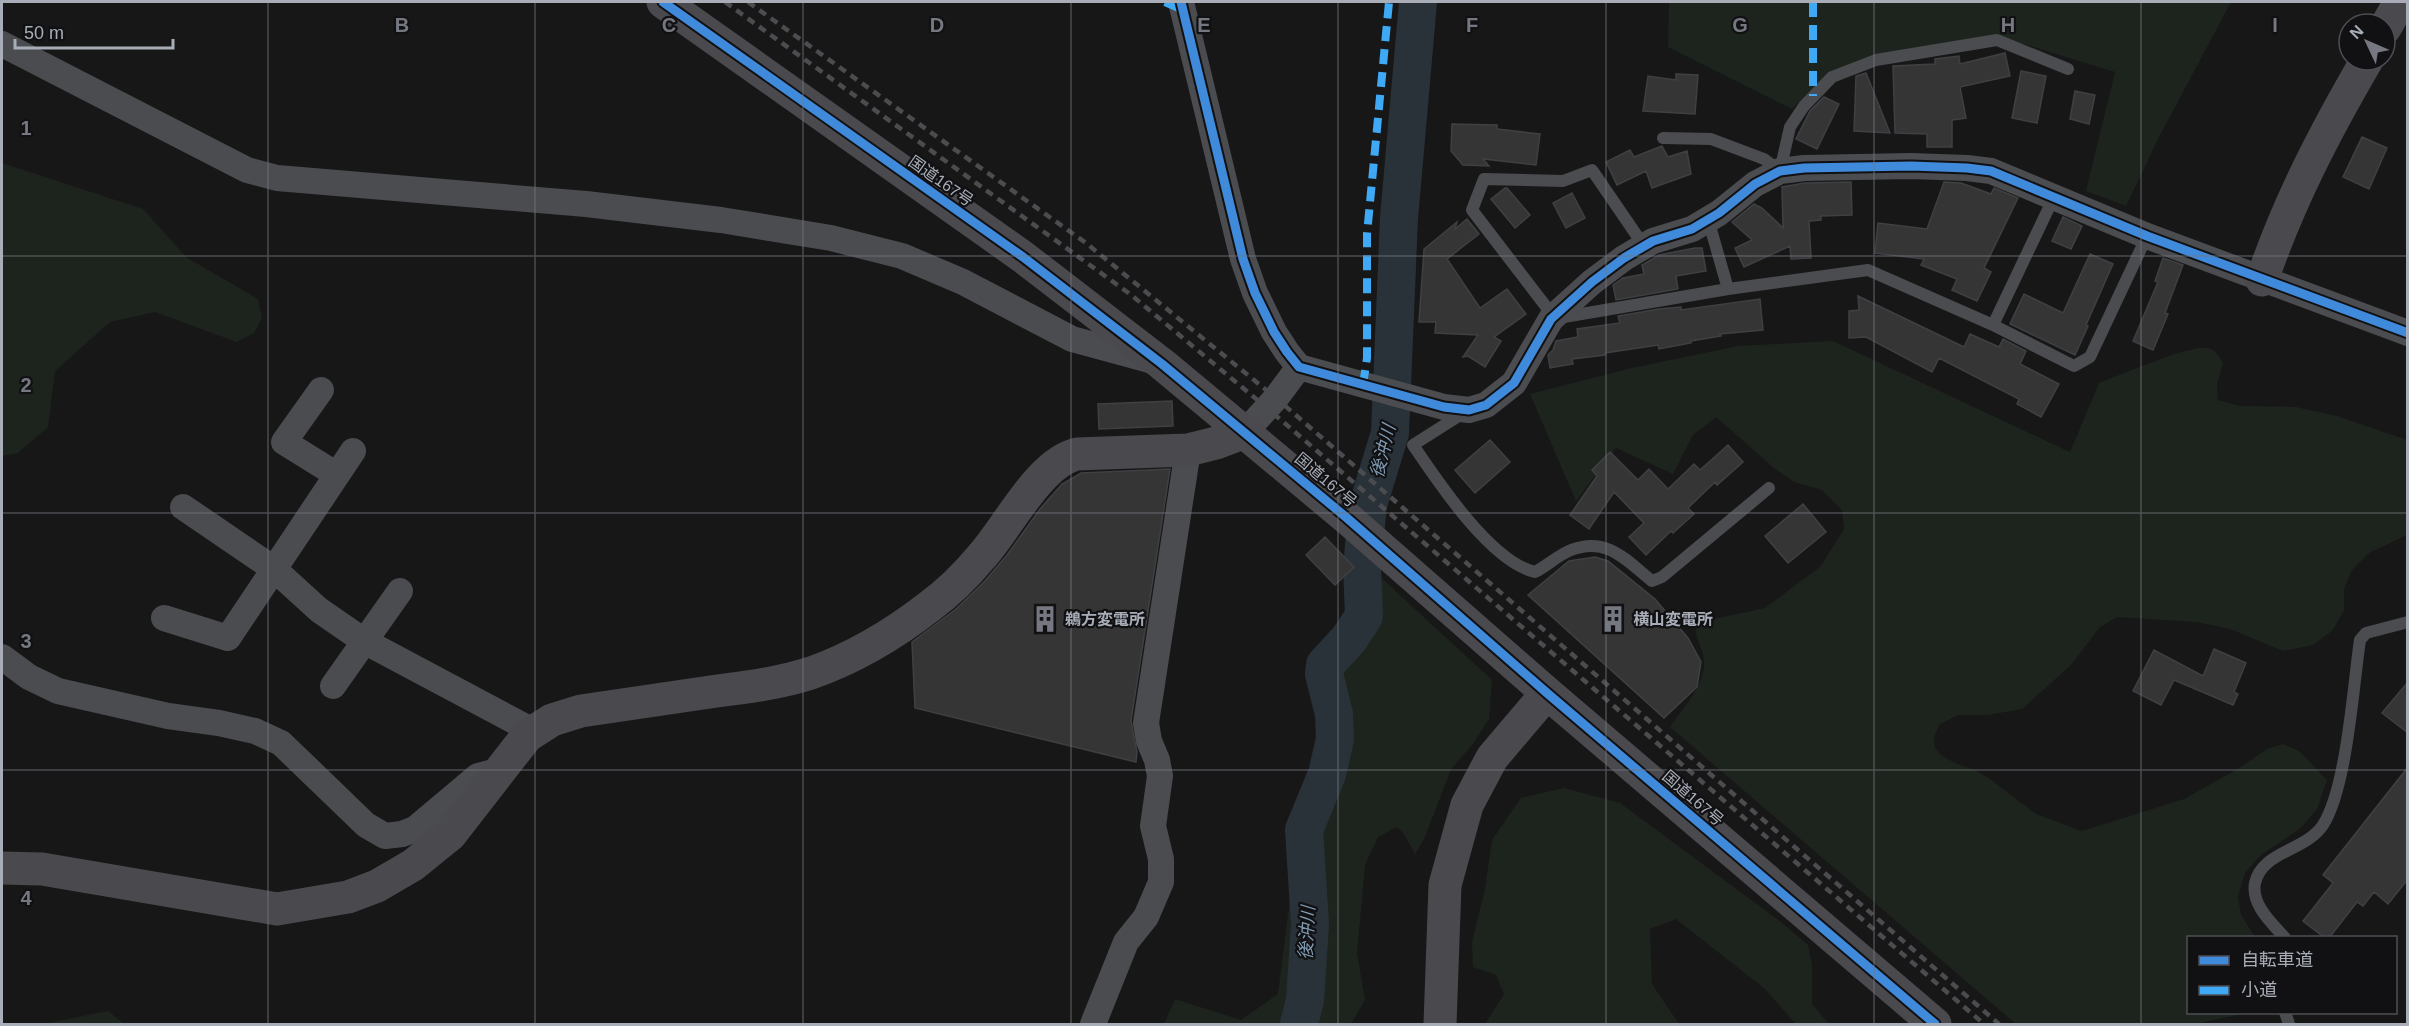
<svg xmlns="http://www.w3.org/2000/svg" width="2409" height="1026" font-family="Helvetica,'Noto Sans JP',sans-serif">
	<rect width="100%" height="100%" fill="#171717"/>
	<!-- green -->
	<path fill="#1d241e" d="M1669 2H2231L2159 137 2126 206 2086 191 2115 72 2024 44 1925 47 1828 73 1792 109 1668 47Z
		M2 163 143 209 186 257 258 299 262 318 254 333 237 342 155 312 110 322 55 371 48 427 18 453 2 456Z
		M1833 341 2070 452 2099 383C2118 376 2191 344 2207 348 2216 350 2219 356 2223 364L2217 383 2218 400 2240 406 2296 407 2337 416 2407 440V535L2369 553 2352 570 2344 589V610L2333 630 2313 645 2283 651 2230 629 2197 622 2117 617 2100 627 2071 665 2022 709 1988 715H1958L1940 724 1934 737 1935 748 1942 756 1957 764 1975 770 1990 779 2036 814 2082 831 2184 799 2241 767 2267 749 2283 744 2299 751 2327 780 2317 809 2301 828 2261 855 2245 873 2238 896 2241 915 2255 937 2188 938V1012L2244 1013 2242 1014 2204 1022 2200 1024H2016L1670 727C1682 709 1707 683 1704 659 1702 646 1694 638 1696 623L1765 608 1821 566 1844 529 1842 510 1822 490 1794 482 1774 468 1716 417 1693 435 1673 474 1616 448 1576 501 1530 394 1632 368 1738 346Z
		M1375 572 1492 680 1489 719 1473 744 1451 769 1425 837 1415 854 1404 834 1397 827 1378 837 1365 865 1357 953 1365 1000 1351 1024H1164L1175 999 1241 1020 1278 994 1290 899 1287 854 1300 811 1327 744V712L1337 673 1377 621 1368 582Z
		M1564 788 1620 803 1781 922 1808 945 1812 964V1004L1829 1024H1796L1765 989 1676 919 1650 929 1652 984 1679 1024H1485L1504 994 1496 975 1473 967 1472 942 1485 889 1492 840 1521 798Z
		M108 1011 124 1024H43Z"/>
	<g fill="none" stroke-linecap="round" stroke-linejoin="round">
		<!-- river -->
		<path stroke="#2a3239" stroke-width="38" d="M1299 1024 1305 1000 1310 924 1304 830 1327 774 1335 739 1334 714 1324 674 1325 665 1349 639 1364 616 1362 567 1368 505 1390 433 1399 218 1418 2"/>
	</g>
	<!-- building -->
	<path fill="#353536" stroke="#3f4043" stroke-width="1.5" d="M2005 53 2010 76 1960 87 1966 118 1952 120V147H1927V134L1895 133 1893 66 1935 64V59L1959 56 1960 64Z
		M2021 71 2046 76 2037 123 2012 118Z
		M1866 73 1890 133 1854 131 1856 76Z
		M1676 74 1698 75 1695 114 1643 111 1648 76 1676 80Z
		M2075 91 2095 95 2089 124 2070 119Z
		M1824 97 1839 104 1817 149 1796 139 1810 111Z
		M1452 124 1497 125V129L1540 134 1536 165 1483 159 1489 166 1463 165 1451 151Z
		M2362 137 2387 148 2369 189 2343 177Z
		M1662 146 1668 157 1687 151 1691 174 1652 188 1646 171 1617 185 1606 162 1630 150 1634 157Z
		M1851 182 1852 215 1821 216V220L1809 221 1811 258 1791 259 1790 246 1744 267 1735 248 1752 240 1732 222 1754 204 1762 208 1783 228 1782 187 1805 183Z
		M1944 182 1961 183 1991 194 1994 188 2018 198 1984 268 1991 272 1977 301 1952 290 1957 279 1921 265 1924 259 1875 253 1878 223 1927 229Z
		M1505 188H1507L1530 215 1515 228 1491 199Z
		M1572 193 1585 218 1566 228 1553 203Z
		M2063 217 2082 226 2071 249 2052 241Z
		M1467 219 1479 234 1447 259 1480 308 1507 289 1526 314 1494 337 1501 341 1485 367 1468 356 1463 357 1478 335 1435 333 1436 322H1419L1424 249 1457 222 1455 229Z
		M1695 248H1702L1706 271 1676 276 1678 289 1616 300 1613 285 1623 278 1644 274 1642 265 1659 255Z
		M2090 254 2113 264 2086 325 2088 326 2075 355 2010 324 2024 294 2063 313Z
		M2163 258 2183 265 2165 313 2168 314 2153 350 2133 341 2158 282 2155 281Z
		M1858 296 1964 347 1970 334 1999 347 2003 339 2026 351 2020 364 2059 384 2041 417 2017 404 2019 399 1939 358 1932 372 1866 337 1849 338V311L1859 310Z
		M1760 299 1763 330 1720 334 1721 336 1691 341V343L1659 349 1658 345 1605 353V355L1572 359 1573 364 1550 368 1548 355 1553 350 1556 341 1578 337 1577 329 1620 323 1618 316 1659 309 1681 307V310Z
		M1172 401 1173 426 1099 429 1098 404Z
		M1490 440 1510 462 1475 493 1455 470Z
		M1728 445 1743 462 1717 485 1715 482 1688 508 1694 514 1673 533 1671 531 1646 555 1629 537 1644 523 1614 492 1589 529 1570 515 1597 476 1592 470 1610 452 1638 480 1649 469 1668 489 1694 464 1700 470Z
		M1170 469 1131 721 1137 752 1136 762 915 708 912 642 956 609 984 582 1007 555 1040 509 1062 484 1081 473Z
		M1803 504 1826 532 1788 563 1765 536Z
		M1325 537 1354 567 1335 585 1306 555Z
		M1595 557 1608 561 1655 599 1688 638 1701 662 1697 687 1664 718 1528 595 1569 561Z
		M2214 649 2246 663 2234 692 2238 694 2233 705 2174 680 2161 705 2133 691 2154 650 2203 676Z
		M2408 682V733L2382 713Z
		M2408 767V879L2388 904 2374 892 2363 906 2357 902 2329 938H2325L2303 921 2333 883 2323 875Z"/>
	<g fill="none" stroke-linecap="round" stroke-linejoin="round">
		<!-- lane -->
		<path stroke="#4b4c50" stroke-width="12" d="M1663 138 1711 139 1764 159 1780 171 1790 127 1804 106 1832 77 1876 60 1997 40 2068 69
			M1708 219 1728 289
			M1554 317 1472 210 1484 179 1563 181 1592 170 1644 246
			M1558 318 1728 289 1868 270 1993 325 2074 366 2090 357 2147 236
			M1993 325 2054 197
			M1465 412 1413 445C1438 482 1491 562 1535 572 1547 566 1558 555 1571 550 1607 536 1626 560 1652 581L1662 577 1769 488
			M2285 938C2272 923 2251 905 2255 883 2262 851 2306 851 2323 825 2347 787 2353 687 2360 640L2366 633 2408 622
			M2285 1012 2289 1024"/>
		<!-- street -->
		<path stroke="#4b4c50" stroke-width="26" d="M1181 2 1243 259 1255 293 1274 332 1287 352 1299 367 1444 407 1469 410 1486 405 1514 383 1551 319 1592 282 1624 258 1653 241 1692 229 1719 213 1755 184 1780 171 1804 168 1911 166 1967 168 1991 171 2147 236 2408 333
			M2 44 247 170 277 178 586 204 721 220 831 238 902 256 963 282 1072 339 1153 361
			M321 390 284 442 337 475
			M1245 432 1276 398 1299 367
			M183 507 274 569 319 610 364 641 533 731
			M164 618 228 638 353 451
			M2 657 29 677 58 691 168 716 219 723 255 731 281 743 366 825 385 836 402 834 415 829 478 776 501 770
			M333 686 400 591
			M1093 1024 1126 942 1146 917 1161 882V859L1153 826 1160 776 1157 760 1149 741 1146 723 1188 450"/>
		<!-- secondary -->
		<path stroke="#4a4a4e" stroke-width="33" d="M663 2 1023 257 1162 364 1347 518 1547 693 1935 1024
			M2385 28 2400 2
			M2262 280C2289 201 2325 132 2367 60
			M2 868 42 869 277 909 348 897 377 886 413 865 450 835 527 736 552 720 581 711C626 704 672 698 717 691 749 687 780 683 811 673 854 658 894 634 930 606 949 592 967 574 982 556 1008 527 1039 463 1077 454L1188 450 1216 443 1245 432
			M1440 1024 1445 885 1467 805 1492 758 1547 693"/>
		<!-- rail -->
		<path stroke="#4b4c4f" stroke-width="4.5" stroke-dasharray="8 6" stroke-linecap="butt" d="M725 2 1130 294 1267 408 1984 1024
			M748 2 1086 243 1276 398 1999 1024"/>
		<!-- quiet -->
		<path stroke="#3fa9f5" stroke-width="8" stroke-dasharray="15 8" stroke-linecap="butt" d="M1165 2 1183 10
			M1813 2V96
			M1363 385 1367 358V234L1389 2"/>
		<defs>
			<path id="cycleway" d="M663 2 1023 257 1162 364 1347 518 1547 693 1935 1024
				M1181 2 1243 259 1255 293 1274 332 1287 352 1299 367 1444 407 1469 410 1486 405 1514 383 1551 319 1592 282 1624 258 1653 241 1692 229 1719 213 1755 184 1780 171 1804 168 1911 166 1967 168 1991 171 2147 236 2408 333"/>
		</defs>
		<!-- cycleway casing -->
		<use href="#cycleway" stroke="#111113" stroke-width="13"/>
		<!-- cycleway -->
		<use href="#cycleway" stroke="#408adc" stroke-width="9"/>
	</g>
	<!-- grid -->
	<path fill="none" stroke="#757880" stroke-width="1.5" stroke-opacity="0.55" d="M268 2V1024M535 2V1024M803 2V1024M1071 2V1024M1338 2V1024M1606 2V1024M1874 2V1024M2141 2V1024M2 256H2408M2 513H2408M2 770H2408"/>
	<!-- icons -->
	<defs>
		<symbol id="building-bare" viewBox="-9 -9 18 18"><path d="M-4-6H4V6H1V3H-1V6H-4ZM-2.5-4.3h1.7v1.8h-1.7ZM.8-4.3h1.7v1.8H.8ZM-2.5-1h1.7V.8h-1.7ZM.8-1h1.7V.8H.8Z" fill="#757880" stroke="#111113" stroke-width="2.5" paint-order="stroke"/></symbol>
	</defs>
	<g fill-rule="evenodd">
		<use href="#building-bare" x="1026" y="600" width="38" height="38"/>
		<use href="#building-bare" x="1594" y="600" width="38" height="38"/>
	</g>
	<g text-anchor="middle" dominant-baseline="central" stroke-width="4.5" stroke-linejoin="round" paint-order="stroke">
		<!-- street labels -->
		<g font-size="16" fill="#a8adb8" stroke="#111113">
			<text transform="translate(941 181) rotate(35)">国道167号</text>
			<text transform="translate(1326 480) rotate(40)">国道167号</text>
			<text transform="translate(1693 798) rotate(41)">国道167号</text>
		</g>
		<!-- poi labels -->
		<g font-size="16" font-weight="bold" fill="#a8adb8" stroke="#111113" text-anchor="start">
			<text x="1065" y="619">鵜方変電所</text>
			<text x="1633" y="619">横山変電所</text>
		</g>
		<!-- water labels -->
		<g font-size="18" font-style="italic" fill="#7f9bb3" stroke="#111113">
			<text transform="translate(1383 451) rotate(-76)">後沖川</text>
			<text transform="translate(1307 933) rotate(-87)">後沖川</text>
		</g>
	</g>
	<g font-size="20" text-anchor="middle" font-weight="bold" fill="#757880" stroke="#111113" stroke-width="4.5" stroke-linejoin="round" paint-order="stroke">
		<text x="402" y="32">B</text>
		<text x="669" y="32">C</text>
		<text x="937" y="32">D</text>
		<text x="1204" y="32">E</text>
		<text x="1472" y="32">F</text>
		<text x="1740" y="32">G</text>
		<text x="2008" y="32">H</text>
		<text x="2275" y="32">I</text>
		<text x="26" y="135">1</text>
		<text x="26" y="392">2</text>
		<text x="26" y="648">3</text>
		<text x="26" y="905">4</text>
	</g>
	<!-- border -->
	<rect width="2409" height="1026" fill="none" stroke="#a8adb8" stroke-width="6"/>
	<!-- legend -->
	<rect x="2187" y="936" width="210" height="78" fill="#111113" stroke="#4d4f55" stroke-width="1.5"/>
	<rect x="2199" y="956" width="30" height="9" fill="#408adc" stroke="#4d4f55" stroke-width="1.5"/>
	<text x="2241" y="966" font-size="18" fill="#a8adb8">自転車道</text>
	<rect x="2199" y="986" width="30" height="9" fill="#3fa9f5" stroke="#4d4f55" stroke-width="1.5"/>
	<text x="2241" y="996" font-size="18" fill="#a8adb8">小道</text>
	<!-- north arrow -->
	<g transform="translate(2367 42) rotate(314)"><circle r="28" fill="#111113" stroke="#4d4f55" stroke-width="1.5"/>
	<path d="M0-4.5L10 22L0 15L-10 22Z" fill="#757880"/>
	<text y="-9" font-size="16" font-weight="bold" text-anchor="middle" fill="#a8adb8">N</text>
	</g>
	<!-- scale -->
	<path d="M15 39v9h158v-9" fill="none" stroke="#a8adb8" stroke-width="3"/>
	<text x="24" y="39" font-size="18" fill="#a8adb8" stroke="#111113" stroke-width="4.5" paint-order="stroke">50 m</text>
</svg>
